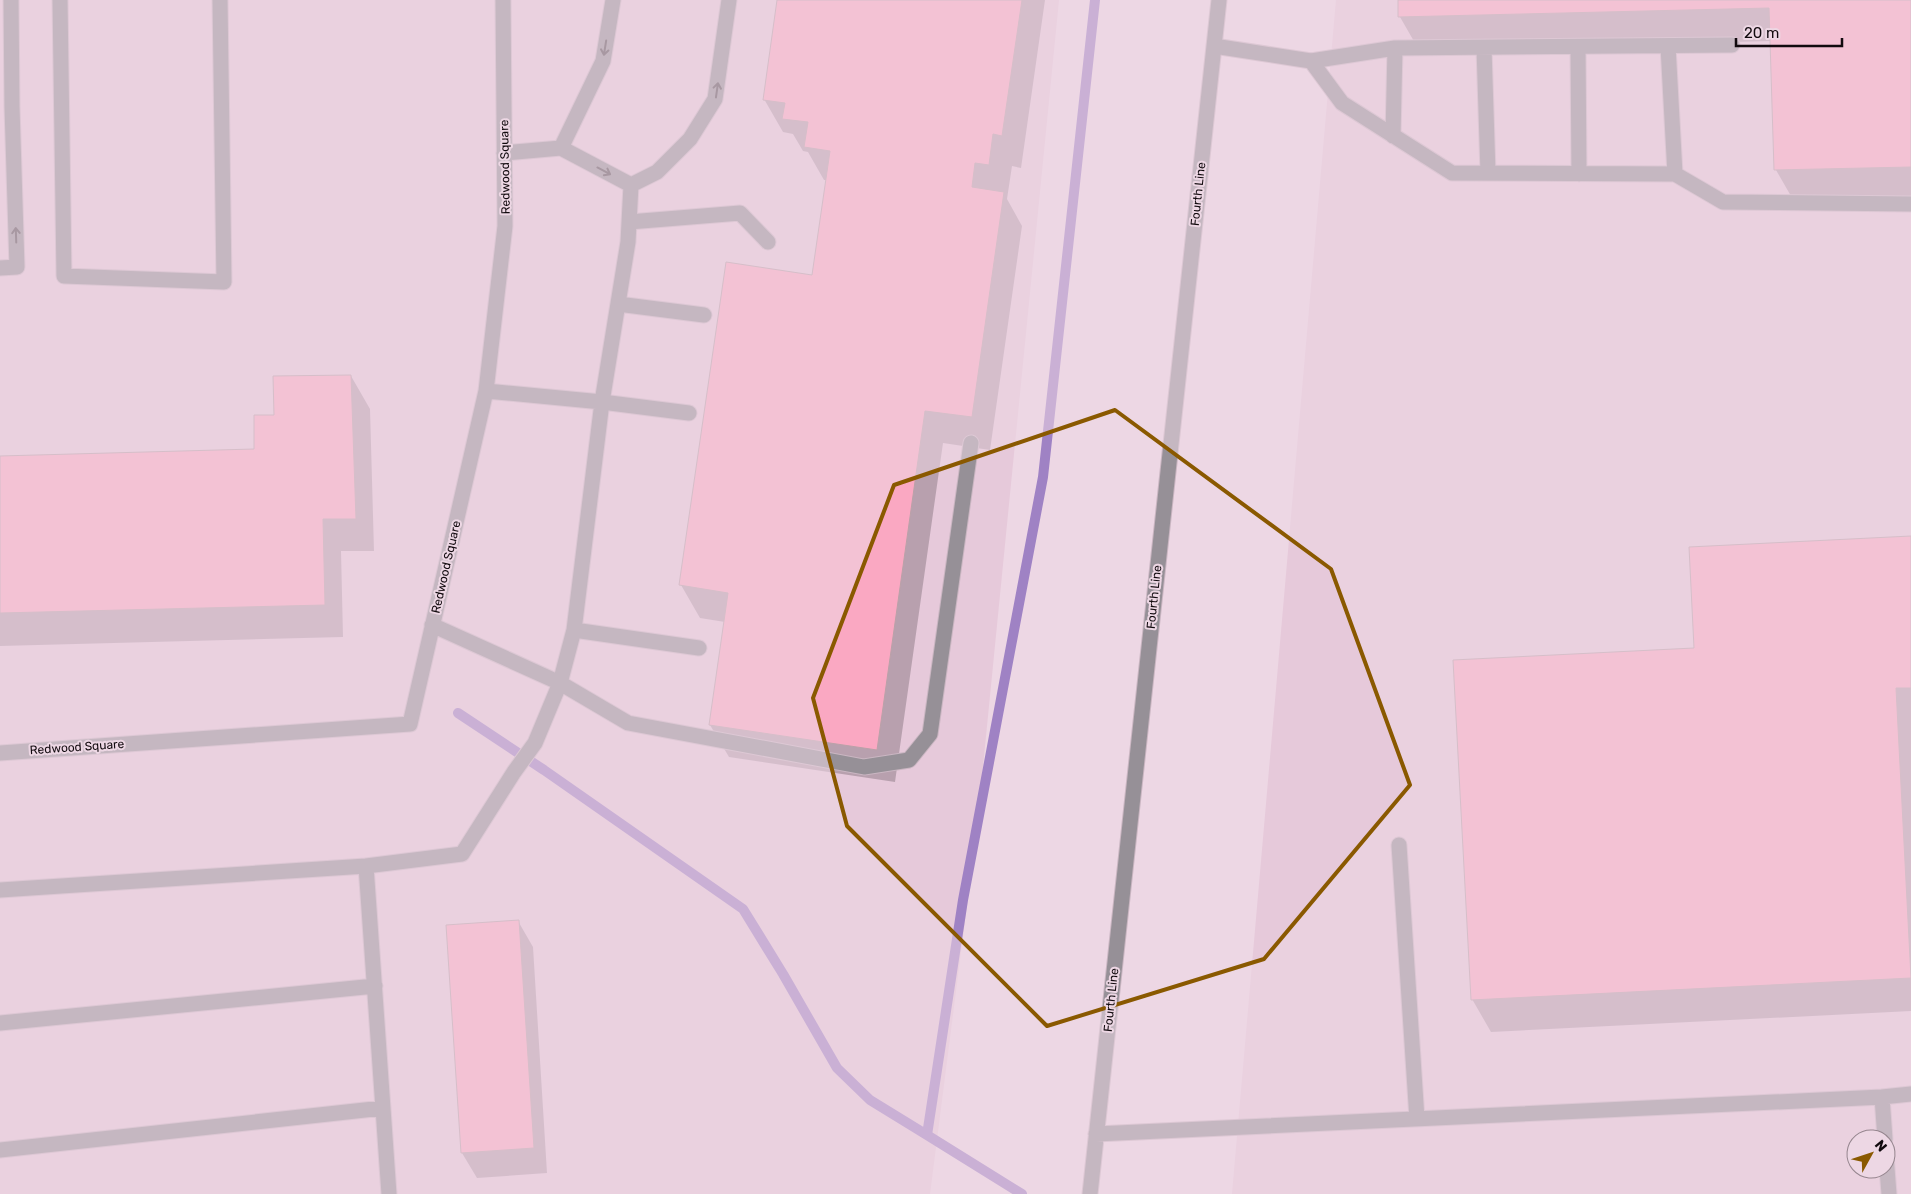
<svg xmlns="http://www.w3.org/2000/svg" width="1911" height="1194" font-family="Rubik,sans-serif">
	<rect width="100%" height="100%" fill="#edd7e4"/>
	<!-- built -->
	<path fill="#e6c9da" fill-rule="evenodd" d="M0 0H1059L977 827 930 1194H0Z
		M1336 0H1911V1194H1232ZM1856 1139H1886V1169H1856Z"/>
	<!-- shadow -->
	<path fill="#0003" d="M778 0H1045L1021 168 1012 166 1007 199 1022 226 990 450 943 443 895 782 729 757 710 725 725 622 700 618 681 585 813 276 827 180H824L808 152 803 151 793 134 783 132 764 99Z
		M1399 0H1911V200L1795 203 1776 170 1772 41 1419 50 1400 17Z
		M351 376 370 409 374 551H341L343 637 0 646V457L256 450 275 416Z
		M1911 537V1011L1491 1032 1472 999 1696 649Z
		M518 921 533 947 547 1173 477 1178 462 1153Z"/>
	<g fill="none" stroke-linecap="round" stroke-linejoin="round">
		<!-- stream -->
		<path stroke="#9f82c4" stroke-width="10" d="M458 713 544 770 743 909 783 974 837 1068 870 1100 927 1135
			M1022 1194 927 1135 963 900 1043 477 1095 0"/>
	</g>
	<!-- building -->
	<path fill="#faa8c2" stroke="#baa1a8" d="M777 0H1022L1002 136 993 134 989 165 975 163 972 187 1004 192 972 417 925 411 877 750 709 725 728 593 679 585 726 262 812 275 830 151 804 147 808 122 782 119 785 103 763 100Z
		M1398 0H1911V167L1774 170 1769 8 1398 17Z
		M351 375 356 519H323L325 605 0 613V456L254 449V415H274L273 376Z
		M1911 536V688H1896L1911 978 1471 1000 1453 660 1694 648 1689 547Z
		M519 920 534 1148 461 1153 446 925Z"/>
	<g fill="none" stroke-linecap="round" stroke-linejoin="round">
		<defs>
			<path id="minor" d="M60 0 64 276 224 282 220 0
				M1214 46 1311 61 1395 48 1732 45
				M1578 47 1579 174
				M1484 48 1488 173
				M1311 61 1342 103 1452 173 1675 174 1668 46
				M1393 136 1395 48
				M561 148 603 61 613 0
				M504 153 561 148 631 185 657 172 690 139 715 99 729 0
				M1675 174 1723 202 1911 204
				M629 222 740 213 768 242
				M0 268 17 267 12 107 11 0
				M618 304 704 315
				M486 391 602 402 628 242 631 185
				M432 625 560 683 628 723 864 767 909 760 930 734 971 443
				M574 630 699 648
				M0 753 410 724 486 391 505 226 503 0
				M1399 845 1417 1119
				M366 866 462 854 514 772 535 743 560 683 574 630 602 402 689 413
				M0 890 366 866 389 1194
				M0 1023 375 986
				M1882 1097 1911 1094
				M1096 1134 1882 1097 1885 1139
				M0 1150 383 1108
				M1886 1155 1889 1194
				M1090 1194 1219 0"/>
		</defs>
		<!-- minor casing -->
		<use href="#minor" stroke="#cab6c2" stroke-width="17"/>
		<!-- minor -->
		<use href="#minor" stroke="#969097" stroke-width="15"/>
	</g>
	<!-- one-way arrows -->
	<defs><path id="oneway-shaft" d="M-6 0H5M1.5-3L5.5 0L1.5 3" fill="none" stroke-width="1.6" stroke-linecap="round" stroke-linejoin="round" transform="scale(1.25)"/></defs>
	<g stroke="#544d52">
		<use href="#oneway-shaft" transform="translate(605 48) rotate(99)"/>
		<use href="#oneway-shaft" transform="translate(717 90) rotate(-82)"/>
		<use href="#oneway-shaft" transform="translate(604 171) rotate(28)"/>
		<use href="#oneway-shaft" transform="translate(16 235) rotate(-92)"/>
	</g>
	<!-- marked area -->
	<path d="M0 0H1911V1194H0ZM1115 410 1331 569 1410 785 1264 959 1047 1026 847 826 813 698 894 485Z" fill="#edd7e4" fill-opacity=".55" fill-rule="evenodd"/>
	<path fill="none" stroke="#8a5900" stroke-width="4" stroke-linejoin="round" d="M1115 410 1331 569 1410 785 1264 959 1047 1026 847 826 813 698 894 485Z"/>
	<g text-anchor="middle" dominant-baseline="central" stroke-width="4" stroke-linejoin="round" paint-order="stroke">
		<!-- street labels -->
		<g font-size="12" fill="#110a0e" stroke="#edd7e4">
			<text transform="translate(505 167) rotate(-91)">Redwood Square</text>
			<text transform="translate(1198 194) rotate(-84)">Fourth Line</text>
			<text transform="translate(446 567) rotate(-77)">Redwood Square</text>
			<text transform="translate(1154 597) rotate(-84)">Fourth Line</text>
			<text transform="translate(77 747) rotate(-4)">Redwood Square</text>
			<text transform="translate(1111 1000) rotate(-84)">Fourth Line</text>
		</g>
	</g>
	<!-- north arrow -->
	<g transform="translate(1871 1154) rotate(50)"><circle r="24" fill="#edd7e4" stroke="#95858e"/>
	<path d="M0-4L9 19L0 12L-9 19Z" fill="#8a5900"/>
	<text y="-8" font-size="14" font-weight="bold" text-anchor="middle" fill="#110a0e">N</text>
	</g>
	<!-- scale -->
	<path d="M1736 38v8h106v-8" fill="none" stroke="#110a0e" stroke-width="2.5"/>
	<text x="1744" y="38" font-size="15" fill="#110a0e" stroke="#edd7e4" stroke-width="4" paint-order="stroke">20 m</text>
</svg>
